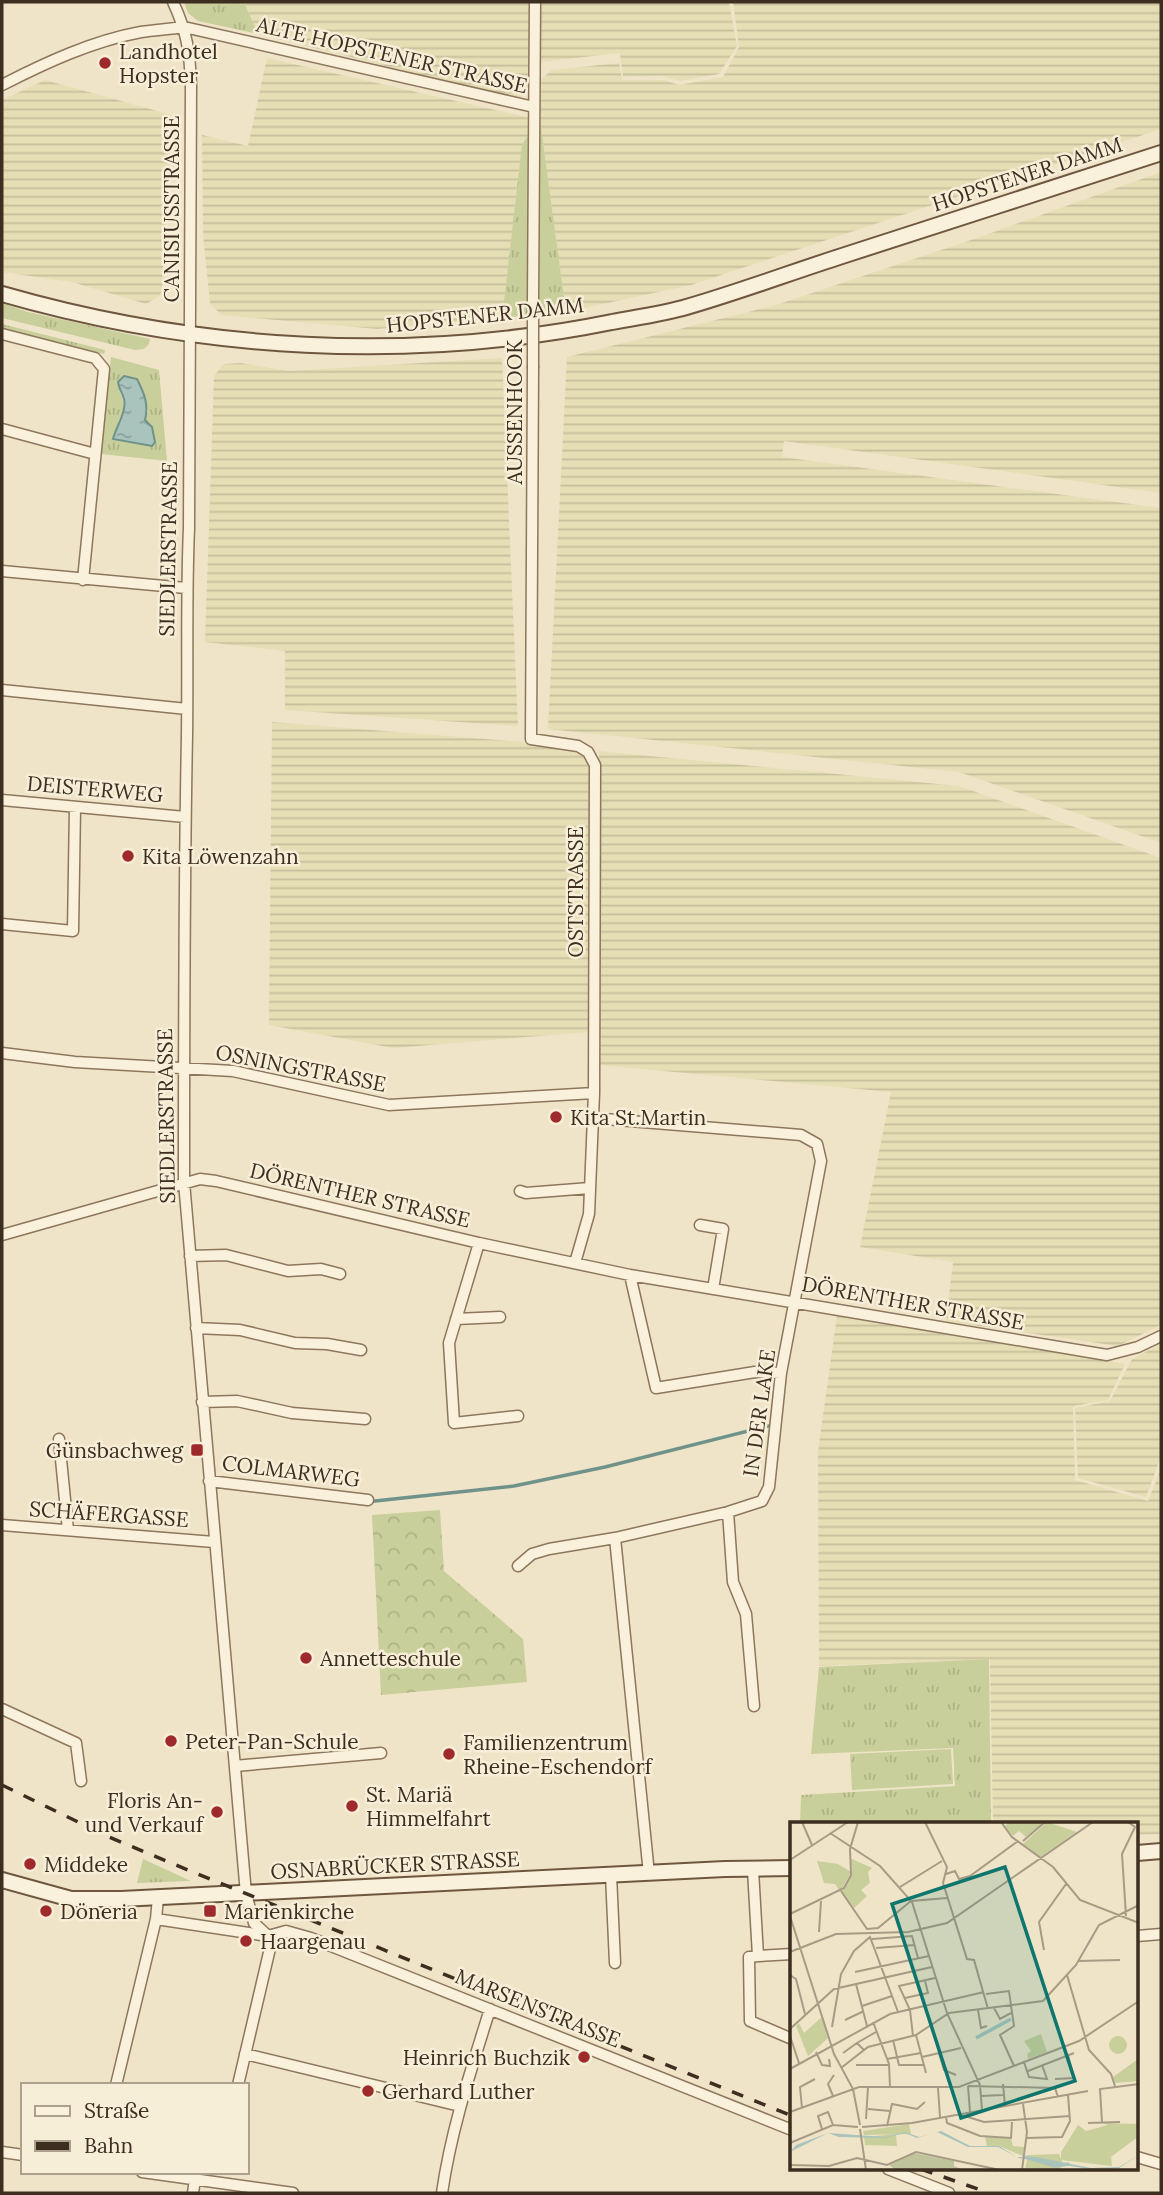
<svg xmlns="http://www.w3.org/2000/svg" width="1163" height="2195" font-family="Lora,serif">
	<defs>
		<pattern id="farmland-rules" width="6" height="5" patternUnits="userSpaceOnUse" patternTransform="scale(1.75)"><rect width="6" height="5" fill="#e6deb5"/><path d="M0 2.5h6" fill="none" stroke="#c6bf9b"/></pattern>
		<pattern id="grass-tufts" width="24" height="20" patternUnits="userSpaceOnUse" patternTransform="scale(1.75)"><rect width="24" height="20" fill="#c9cf9b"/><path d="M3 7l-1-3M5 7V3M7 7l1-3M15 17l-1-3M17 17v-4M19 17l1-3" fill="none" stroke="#aeb285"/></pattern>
		<pattern id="forest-crowns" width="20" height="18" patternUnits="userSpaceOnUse" patternTransform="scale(1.75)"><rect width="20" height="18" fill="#c9cf9b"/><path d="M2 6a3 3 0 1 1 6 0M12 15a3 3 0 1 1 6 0" fill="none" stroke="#aeb285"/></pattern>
		<pattern id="water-ripples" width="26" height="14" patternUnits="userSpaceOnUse" patternTransform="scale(1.75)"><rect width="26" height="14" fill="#a9c4bc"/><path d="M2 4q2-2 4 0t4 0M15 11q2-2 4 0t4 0" fill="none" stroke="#8ba098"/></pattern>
	</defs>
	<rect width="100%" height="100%" fill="#f0e4c8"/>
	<!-- farmland -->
	<path fill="url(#farmland-rules)" d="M244 2H535L534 65 527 92 519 99 258 34Z
		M541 2H729L737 46 719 74 680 81 662 76 623 77 620 53 540 62Z
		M733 2H1161V129L691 285 566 312 540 121 522 144 502 318 377 329 221 315 210 303 203 234 202 135 248 146 267 58 540 120V80L552 70 619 63 622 80H664L679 85 723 77 739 47Z
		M45 80 172 115 162 289 160 296 146 304 72 282 2 272V100Z
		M1161 172V493L784 441 782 457 1161 508V843L959 772 548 729 567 357 776 305 980 237Z
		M502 358 518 726 285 710V651L205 642 214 376 224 364 241 363 289 371Z
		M272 722 535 743 581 753 591 767 589 1032 393 1048 269 1025Z
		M599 751 959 786 1161 858V1325L1118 1346 946 1321 953 1262 860 1247 891 1092 599 1065Z
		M837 1316 1125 1364 1108 1400 1073 1406 1075 1480 1148 1501 1161 1468V1834L1137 1835V1824H993L990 1659 819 1666 818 1451Z
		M1161 1344V1456L1146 1497 1078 1478 1075 1408 1110 1401 1132 1359Z"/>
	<!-- grass -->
	<path fill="url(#grass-tufts)" fill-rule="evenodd" d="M184 2H244L258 34 198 21 188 13Z
		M540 120 566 312 502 318 522 144Z
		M2 303 28 312 150 339 149 344 144 349 135 350 2 318Z
		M2 324 105 350 104 354 2 328Z
		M111 357 159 370 167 461 101 454ZM119 391 148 410 145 420 118 422C124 411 126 403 119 391Z
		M989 1659 991 1824H800L801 1795 955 1786 953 1748 811 1754 819 1667Z
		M951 1749 953 1784 852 1790 850 1754Z
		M143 1859 191 1881 137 1883Z"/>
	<!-- forest -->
	<path fill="url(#forest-crowns)" d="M440 1510 444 1571 523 1639 527 1682 381 1695 372 1515Z"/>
	<!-- water -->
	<path fill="url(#water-ripples)" stroke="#6f938a" stroke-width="2" d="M124 376 137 379C144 393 149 404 145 420L152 427 155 442 152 446 113 439C116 427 127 411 124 399 122 392 119 389 118 382Z"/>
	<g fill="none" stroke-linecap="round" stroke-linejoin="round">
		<!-- stream -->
		<path stroke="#6f938a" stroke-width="3.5" d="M375 1501 514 1486 605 1467 768 1426"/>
		<defs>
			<path id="street" d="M173 2C187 32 190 52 191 86L189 528C186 597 188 666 187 735 184 884 184 1033 184 1182L246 1894 254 1923 268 1936 271 1944 238 2085
				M2 85C45 63 92 41 141 32 155 30 170 29 184 27L534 107
				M533 301 535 2
				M2 334 95 358 104 369 83 580
				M533 368 531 739 578 746 588 752 595 765 594 1093 589 1214 575 1263
				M2 429 95 454
				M2 571 186 588
				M2 690 187 709
				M2 800 185 817
				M2 924 73 931 75 807
				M2 1053 75 1062 233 1071 389 1105 594 1093
				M593 1118 801 1135 817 1144 821 1161 781 1373 769 1487 762 1501 728 1512 615 1538 649 1874
				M520 1191 526 1193 590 1188
				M700 1225 723 1229 713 1289
				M2 1235 200 1179 216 1181 479 1243 630 1275 1107 1355 1138 1347 1161 1336
				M479 1243 449 1343 454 1423 518 1416
				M190 1256 226 1255 288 1271 321 1269 340 1274
				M630 1275 656 1388 755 1372 781 1373
				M456 1319 500 1317
				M196 1328 240 1330 295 1343 327 1344 361 1350
				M202 1402 237 1401 292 1413 365 1419
				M59 1439 68 1530
				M209 1481 368 1500
				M728 1512 733 1582 746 1614 754 1706
				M2 1525 214 1542
				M518 1566 532 1554 549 1549 615 1538
				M2 1709 76 1743 81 1781
				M235 1766 381 1753
				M753 1870 758 1956 749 1957 750 2021 792 2039
				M611 1875 615 1963
				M156 1919 268 1936 286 1931 311 1938 792 2130
				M1137 1936 1161 1934
				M758 1956 792 1954
				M245 2054 460 2106
				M116 2085 156 1919 158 1898
				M2 2152 23 2155
				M1137 2157 1161 2164
				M888 2169 949 2193
				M142 2172 293 2193
				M193 2193 195 2179
				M442 2193C451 2130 471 2070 490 2009"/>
			<path id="secondary" d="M2 294C200 351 410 363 612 322 635 318 660 314 683 308 736 293 789 273 842 256 948 222 1055 187 1161 153
				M1137 1853 1161 1851
				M2 1880 71 1899H121L725 1869 792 1868"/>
		</defs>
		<!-- street casing -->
		<use href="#street" stroke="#8d765c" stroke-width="13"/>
		<!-- secondary casing -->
		<use href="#secondary" stroke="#6f573f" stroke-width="18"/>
		<!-- street -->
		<use href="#street" stroke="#faf1dc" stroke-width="10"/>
		<!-- secondary -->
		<use href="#secondary" stroke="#faf1dc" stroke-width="14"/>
		<!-- rail -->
		<path stroke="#3d2e20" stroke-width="3.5" stroke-dasharray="12 12" stroke-linecap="butt" d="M2 1785 109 1837 188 1870 792 2116
			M921 2169 989 2193"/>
		<defs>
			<path id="street-bridge" d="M533 301V368"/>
		</defs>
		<!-- street-bridge casing -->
		<use href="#street-bridge" stroke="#8d765c" stroke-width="13" stroke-linecap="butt"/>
		<!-- street-bridge -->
		<use href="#street-bridge" stroke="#faf1dc" stroke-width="10"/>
	</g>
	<!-- markers -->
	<g fill="#9e2a2b" stroke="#f7eed8" stroke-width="2.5">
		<circle cx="105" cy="63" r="7"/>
		<circle cx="128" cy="856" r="7"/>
		<circle cx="556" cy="1117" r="7"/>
		<rect x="190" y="1443" width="14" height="14" rx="3.5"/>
		<circle cx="306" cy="1658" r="7"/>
		<circle cx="171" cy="1741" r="7"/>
		<circle cx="449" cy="1754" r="7"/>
		<circle cx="352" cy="1806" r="7"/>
		<circle cx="217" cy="1812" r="7"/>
		<circle cx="30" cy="1864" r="7"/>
		<circle cx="46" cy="1911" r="7"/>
		<rect x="203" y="1904" width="14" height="14" rx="3.5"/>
		<circle cx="246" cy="1941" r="7"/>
		<circle cx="584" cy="2057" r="7"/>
		<circle cx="368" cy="2091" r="7"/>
	</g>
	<g text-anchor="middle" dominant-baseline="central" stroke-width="5" stroke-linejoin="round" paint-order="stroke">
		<!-- poi labels -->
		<g font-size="21" fill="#3d2e20" stroke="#f7eed8" text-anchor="start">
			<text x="119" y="51">Landhotel<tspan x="119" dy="24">Hopster</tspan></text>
			<text x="142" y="856">Kita Löwenzahn</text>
			<text x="570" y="1117">Kita St.Martin</text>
			<text x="183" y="1450" text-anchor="end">Günsbachweg</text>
			<text x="320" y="1658">Annetteschule</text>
			<text x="185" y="1741">Peter-Pan-Schule</text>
			<text x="463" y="1742">Familienzentrum<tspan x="463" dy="24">Rheine-Eschendorf</tspan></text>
			<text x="366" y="1794">St. Mariä<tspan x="366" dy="24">Himmelfahrt</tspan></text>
			<text x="203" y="1800" text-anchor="end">Floris An-<tspan x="203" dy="24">und Verkauf</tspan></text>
			<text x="44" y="1864">Middeke</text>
			<text x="60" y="1911">Döneria</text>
			<text x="224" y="1911">Marienkirche</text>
			<text x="260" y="1941">Haargenau</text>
			<text x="570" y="2057" text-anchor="end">Heinrich Buchzik</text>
			<text x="382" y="2091">Gerhard Luther</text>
		</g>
		<!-- street labels -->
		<g font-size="21" fill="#3d2e20" stroke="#f7eed8">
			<text transform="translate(392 55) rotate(13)">ALTE HOPSTENER STRASSE</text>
			<text transform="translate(1027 174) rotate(-18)">HOPSTENER DAMM</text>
			<text transform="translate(171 209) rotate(-90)">CANISIUSSTRASSE</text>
			<text transform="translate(485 315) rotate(-6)">HOPSTENER DAMM</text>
			<text transform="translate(514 412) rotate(-90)">AUSSENHOOK</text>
			<text transform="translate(168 549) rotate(-89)">SIEDLERSTRASSE</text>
			<text transform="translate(95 789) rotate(5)">DEISTERWEG</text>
			<text transform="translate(575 892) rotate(-90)">OSTSTRASSE</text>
			<text transform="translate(301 1068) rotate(11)">OSNINGSTRASSE</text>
			<text transform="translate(166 1116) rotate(-91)">SIEDLERSTRASSE</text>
			<text transform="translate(360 1195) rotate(13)">DÖRENTHER STRASSE</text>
			<text transform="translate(913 1303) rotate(10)">DÖRENTHER STRASSE</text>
			<text transform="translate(759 1413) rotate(-82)">IN DER LAKE</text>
			<text transform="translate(291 1471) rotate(7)">COLMARWEG</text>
			<text transform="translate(109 1514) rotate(4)">SCHÄFERGASSE</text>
			<text transform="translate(395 1865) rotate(-3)">OSNABRÜCKER STRASSE</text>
			<text transform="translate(538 2008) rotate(22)">MARSENSTRASSE</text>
		</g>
	</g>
	<!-- overview -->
	<g transform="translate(790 1822)">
		<rect width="348" height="348" fill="#f0e4c8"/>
		<path d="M257 0 287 10 250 35 233 22ZM27 39 48 42 61 50 50 70 45 62 34 61ZM251 212 257 230 238 237 237 232 241 229 234 219ZM319 223a9 9 0 1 1 18 0a9 9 0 1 1-18 0ZM348 237V259L325 261 323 255ZM119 302 121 312 74 313 73 309ZM106 312 107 324 75 323 74 315Z" fill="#c9cf9b"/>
		<path d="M60 36 82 46 78 50 80 61 71 68 77 74 63 87 51 69 60 55ZM313 301 348 302V315L321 335 320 326 285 319 318 303ZM195 314 221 316 223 324 234 325 233 334 209 324 197 325Z" fill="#c9cf9b"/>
		<path d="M269 332 273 342 269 348H235L238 333Z" fill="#c9cf9b"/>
		<path d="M123 331 164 339V344L174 348H106L99 343Z" fill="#bfc49a"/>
		<path d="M32 195 38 216 18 234 6 204 9 201 14 211Z" fill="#c9cf9b"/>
		<path d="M219 0H254L236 15 229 9 223 14 215 4ZM288 303 296 309 318 303 322 344 271 338V330Z" fill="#c9cf9b"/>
		<path d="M151 309 180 324H209L227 335H246L301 346 329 345 349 333 329 346 306 348 229 336 208 325H178L147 310 127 316 115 311 94 316 49 315 38 311 0 330 6 323 38 311 95 315 115 310 129 315Z" fill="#a9c4bc"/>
		<path fill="none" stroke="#a9c4bc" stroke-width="3.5" d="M186 216 221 197M235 335 265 344 279 342"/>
		<path fill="none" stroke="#a89b85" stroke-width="2" d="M12 0 22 23M135 0 157 45 153 61 177 137 184 138 198 187M211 0 222 15 263 45 290 78 349 101M40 11 90 44 122 80 157 191 190 263 192 288M233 19 255 0M0 38 58 0M156 52 165 49 169 57 180 54 228 19M110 65 152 39M51 69 77 107 88 106 121 79 157 76M0 92 54 66 61 53 60 27 68 0M0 94 44 232 63 267 70 303M336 94 332 32 345 5 338 0M29 110 31 79M82 117 122 114 128 136M86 126 125 123M254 128 249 100 276 62M0 130 46 112 118 110 157 101 303 0M288 139 330 138M65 150 139 134M0 153 6 157 15 192M277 153 299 228 321 252 325 264M66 162 77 204M196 172 219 169 224 204 210 213 224 244M115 176 138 171 135 159M72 184 102 174M204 186 210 197 221 191M188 188 191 206 197 204M55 198 74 189M83 200 99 242 100 265M42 205 51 152 64 129 80 115 108 190M0 207 44 167 142 145M126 213 136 251M0 214 9 241M123 214 120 188 109 164 145 156M103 218 109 243H134M67 221 86 210M26 230 32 243 40 244 39 237M53 231 67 221 74 228M149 231 154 248 166 253M132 235 171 226M97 237 131 231M234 240 239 255 257 257 252 243M66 243H99M51 246 78 225 126 213 159 191 253 179 286 143 309 103 349 83M0 247 100 192 194 170M238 249 284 231M265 257 284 256 278 233M213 262 215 284M178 264 265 266 268 275M178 264 180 290M148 266 150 295M43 274 38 262 44 253M191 274 213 273M12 286 10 265 25 257M78 287 100 289M0 290 69 265H169L289 219 349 179M168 292 194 300 280 294M156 295 157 301 190 314 221 316 222 300M76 297 78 265M312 300 310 267 349 262M298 301 330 300M97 304 102 282 127 287 135 280M72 305 122 301 298 269M32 307 28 294 38 290 43 303M70 307 76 348M236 316 272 315 280 299 278 273M0 321 43 303 68 305M0 343 39 344 67 336 97 343 126 330 210 348M232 348 237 310 233 282"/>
		<path fill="#0f766e" fill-opacity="0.15" stroke="#0f766e" stroke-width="3.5" d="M215 45 285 259 171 296 102 82Z"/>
		<rect width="348" height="348" fill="none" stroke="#3d2e20" stroke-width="3.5"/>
	</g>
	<!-- border -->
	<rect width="1163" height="2195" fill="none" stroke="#3d2e20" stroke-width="7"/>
	<!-- legend -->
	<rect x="21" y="2083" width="228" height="91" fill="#f7eed8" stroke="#ada18e" stroke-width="2"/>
	<rect x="35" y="2106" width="35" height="10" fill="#faf1dc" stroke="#ada18e" stroke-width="2"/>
	<text x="84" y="2118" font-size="21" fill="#3d2e20">Straße</text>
	<rect x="35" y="2141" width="35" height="10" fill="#3d2e20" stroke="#ada18e" stroke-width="2"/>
	<text x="84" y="2153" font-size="21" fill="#3d2e20">Bahn</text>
</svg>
